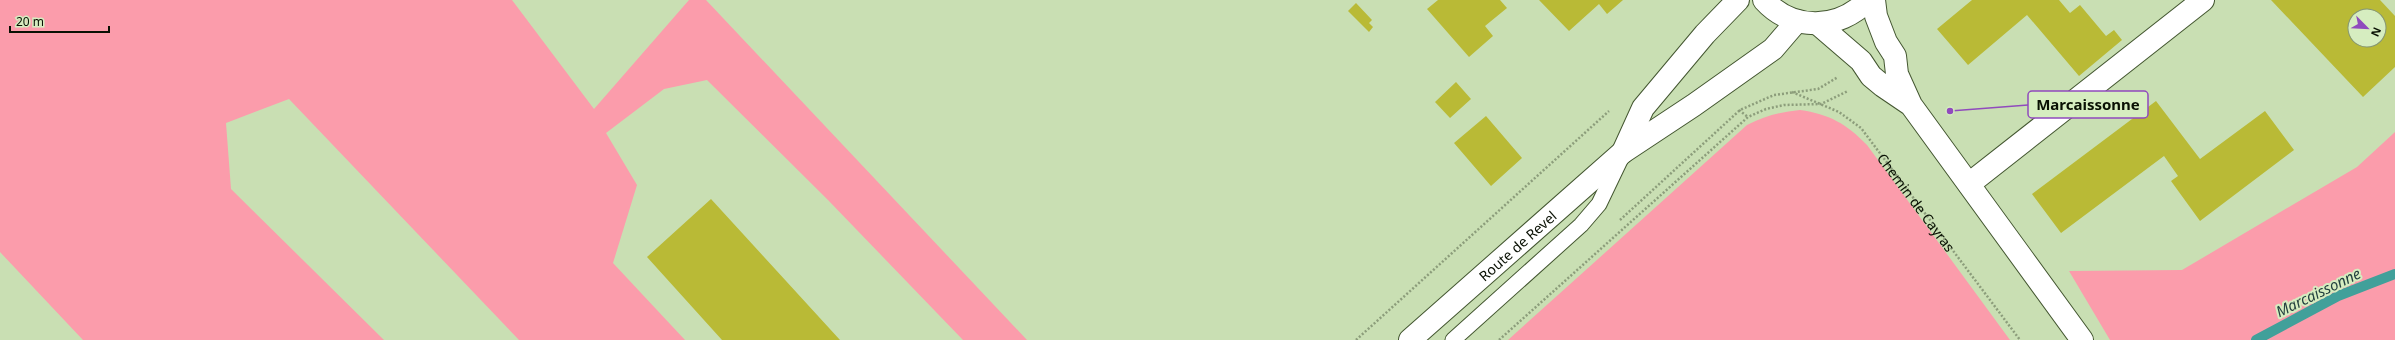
<svg xmlns="http://www.w3.org/2000/svg" width="2395" height="340" font-family="'Noto Sans',sans-serif">
	<rect width="100%" height="100%" fill="#c9dfb3"/>
	<!-- green -->
	<path fill="#fb9cab" d="M0 0H512L594 109 689 0H706L1027 340H963L828 200 707 80 664 89 606 133 637 185 613 263 685 340H519L289 99 226 123 231 189 384 340H83L0 252Z
		M1800 110C1829 114 1847 124 1867 145L2010 340H1508L1747 125C1765 116 1780 112 1800 110Z
		M2395 132V340H2110L2069 271 2182 270 2357 167Z"/>
	<g fill="none" stroke-linecap="round" stroke-linejoin="round">
		<!-- stream -->
		<path stroke="#41a09a" stroke-width="10" d="M2256 340 2338 296 2395 274"/>
	</g>
	<!-- building -->
	<path fill="#b9ba36" fill-rule="evenodd" d="M1438 0H1500L1507 8 1485 26 1493 36 1469 57 1427 9Z
		M1539 0H1623L1607 14 1599 4 1569 31Z
		M1972 0H2059L2070 13 2080 5 2106 36 2114 30 2122 40 2079 76 2027 15 1968 65 1937 29Z
		M2271 0H2380L2395 16V67L2363 97ZM2355 16H2379V40H2355Z
		M1356 3 1372 20 1369 23 1373 27 1369 32 1348 11Z
		M1456 82 1471 99 1450 118 1435 102Z
		M2156 101 2200 159 2265 111 2294 150 2200 221 2171 181 2178 176 2164 156 2061 233 2032 194Z
		M1486 116 1522 158 1491 186 1454 143Z
		M711 199 840 340H722L647 257Z"/>
	<g fill="none" stroke-linecap="round" stroke-linejoin="round">
		<defs>
			<path id="lane" d="M1453 340 1581 225 1599 204 1622 156"/>
			<path id="street" d="M1969 184 2203 0"/>
			<path id="secondary" d="M1874 0 1876 16 1886 42 1895 56 1897 74 1911 105 2082 340
				M1818 24 1861 61 1871 76 1883 86 1911 105"/>
			<g id="primary">
				<path d="M1764 0C1793 32 1839 30 1868 0"/>
				<path d="M1623 152 1643 108 1705 34 1738 0"/>
				<path id="s2" d="M1410 340 1623 152 1694 105 1773 49 1797 21"/>
			</g>
		</defs>
		<!-- lane casing -->
		<use href="#lane" stroke="#435630" stroke-width="17"/>
		<!-- street casing -->
		<use href="#street" stroke="#435630" stroke-width="24"/>
		<!-- secondary casing -->
		<use href="#secondary" stroke="#435630" stroke-width="24"/>
		<!-- primary casing -->
		<use href="#primary" stroke="#435630" stroke-width="24"/>
		<!-- path -->
		<g stroke="#8c9d7b" stroke-width="2.5" stroke-dasharray="2 2" stroke-linecap="butt">
			<path id="s1" d="M1792 92 1839 112 1861 128 2020 340"/>
			<path d="M1739 110 1748 117"/>
			<path d="M1620 220 1740 110 1774 95 1818 89 1838 77"/>
			<path d="M1356 340 1609 111"/>
			<path d="M1499 340 1748 117 1766 109 1784 105 1821 104 1848 91"/>
		</g>
		<!-- lane -->
		<use href="#lane" stroke="#fff" stroke-width="15"/>
		<!-- street -->
		<use href="#street" stroke="#fff" stroke-width="22"/>
		<!-- secondary -->
		<use href="#secondary" stroke="#fff" stroke-width="22"/>
		<!-- primary -->
		<use href="#primary" stroke="#fff" stroke-width="22"/>
	</g>
	<g text-anchor="middle" dominant-baseline="central" stroke-width="4" stroke-linejoin="round" paint-order="stroke">
		<!-- street labels -->
		<g font-size="14" fill="#091003" stroke="#d6edc0">
			<text stroke="none"><textPath href="#s1" startOffset="171">Chemin de Cayras</textPath></text>
			<text stroke="none"><textPath href="#s2" startOffset="143">Route de Revel</textPath></text>
		</g>
		<!-- water labels -->
		<g font-size="15" font-style="italic" fill="#24413f" stroke="#d6edc0">
			<text transform="translate(2318 292) rotate(-26)">Marcaissonne</text>
		</g>
	</g>
	<!-- callouts -->
	<path fill="none" stroke="#904abd" stroke-width="1.5" d="M1950 111L2028 105"/>
	<circle fill="#904abd" stroke="#d6edc0" stroke-width="1.5" cx="1950" cy="111" r="4"/>
	<rect fill="#d6edc0" stroke="#904abd" stroke-width="1.5" x="2028" y="91" width="120" height="27" rx="4"/>
	<g font-size="15" text-anchor="middle" font-weight="bold" fill="#091003">
		<text x="2088" y="110">Marcaissonne</text>
	</g>
	<!-- north arrow -->
	<g transform="translate(2367 28) rotate(114)"><circle r="19" fill="#d6edc0" stroke="#849574"/>
	<path d="M0-3L7 15L0 10L-7 15Z" fill="#904abd"/>
	<text y="-6" font-size="11" font-weight="bold" text-anchor="middle" fill="#091003">N</text>
	</g>
	<!-- scale -->
	<path d="M10 26v6h99v-6" fill="none" stroke="#091003" stroke-width="2"/>
	<text x="16" y="26" font-size="12" fill="#091003" stroke="#d6edc0" stroke-width="3" paint-order="stroke">20 m</text>
</svg>
